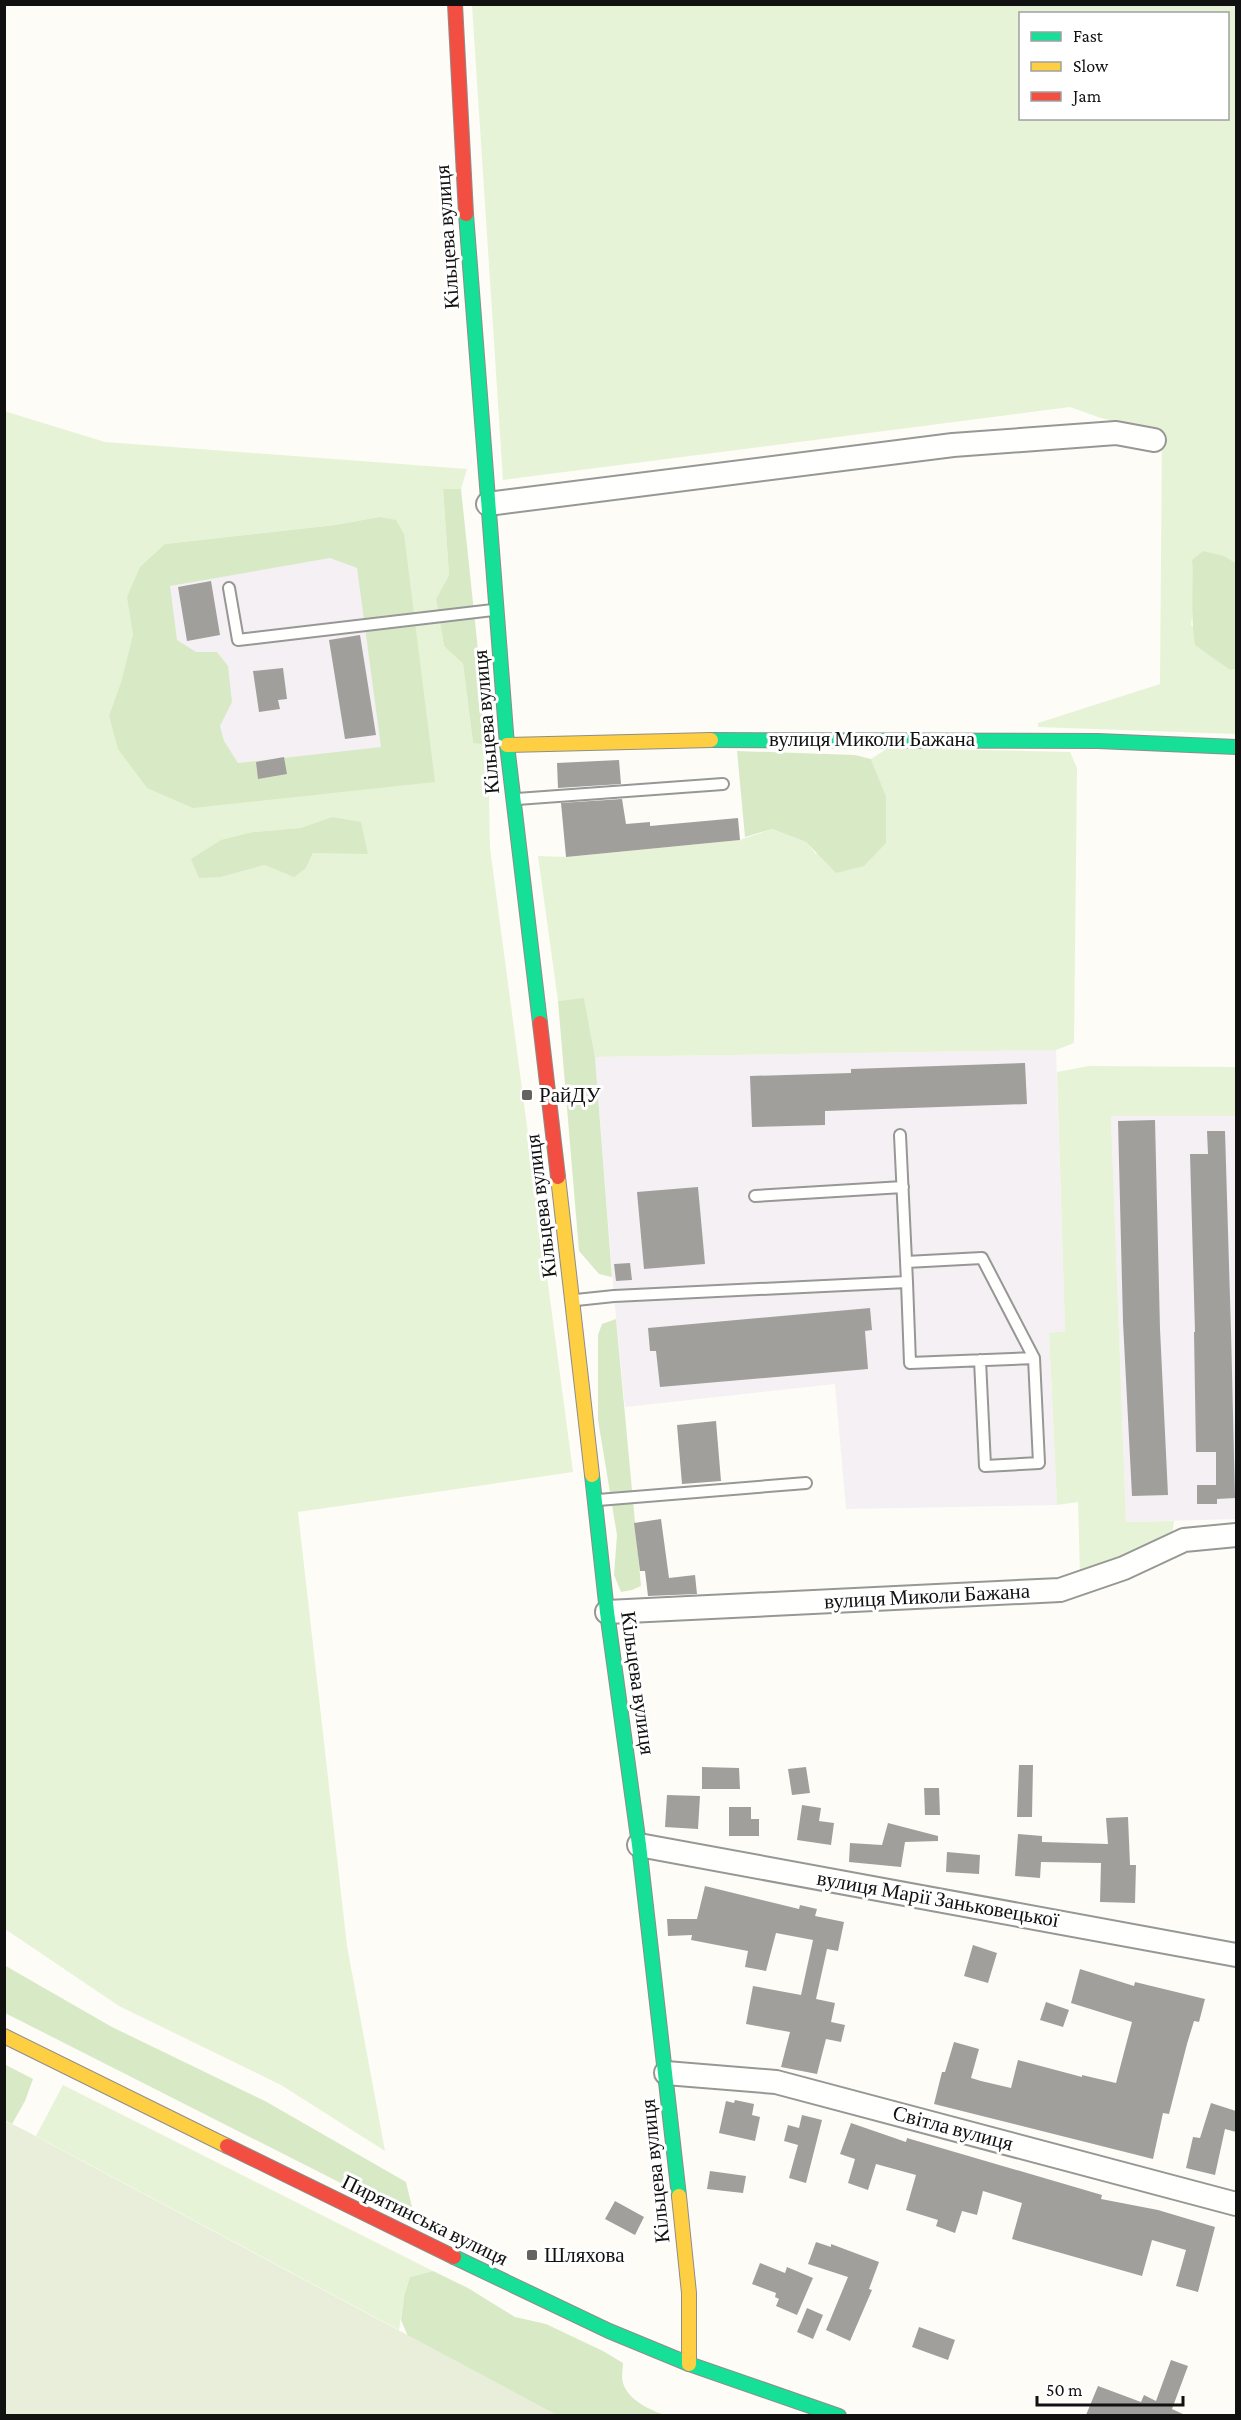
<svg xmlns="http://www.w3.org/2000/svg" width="1241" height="2420" font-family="'Crimson Pro',serif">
	<rect width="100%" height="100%" fill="#fdfcf7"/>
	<!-- industrial -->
	<path fill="#f5f0f3" d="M389 533 421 770 188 796 153 566Z
		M1056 1050 1065 1331 1049 1333 1057 1505 846 1509 835 1384 625 1407 614 1296 595 1057Z
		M1111 1116H1236V1519L1126 1522Z"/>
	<!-- green -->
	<path fill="#e7f3d7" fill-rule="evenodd" d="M472 5H1236V563L1224 556 1192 560 1194 603 1191 625 1230 670 1236 669V734L1038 727V723L1160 684 1162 435 1098 417 1070 407 503 480ZM1020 14H1228V118H1020Z
		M4 411 105 442 467 469 461 489 443 490 449 575 436 599 444 646 463 664 473 743 488 745 490 848 573 1472 298 1512 347 1946 385 2151 281 2085 119 2006 5 1929ZM379 517 435 782 147 788 109 717 121 682 133 634 165 544 335 525ZM332 817 368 853H313L306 868 265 865 221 877 253 832 300 828Z
		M888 748 1070 752 1077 768 1074 1043 1056 1050 595 1057 584 999 558 1001 538 856 566 857 740 840 772 829 806 842 816 854 886 796 871 759Z
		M1089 1066 1236 1067V1116H1111L1126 1522 1174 1521 1172 1536 1080 1575 1078 1502 1057 1505 1049 1333 1065 1331 1057 1072Z
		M63 2085 433 2271 410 2277 404 2296 399 2330 36 2136Z"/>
	<!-- forest -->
	<path fill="#d8eac5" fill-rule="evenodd" d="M443 489H461L488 745 473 743 463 664 444 646 436 599 449 575Z
		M379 517 396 520 404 534 435 782 193 808 147 788 118 749 109 716 121 682 133 634 127 597 140 567 165 544 335 525ZM330 558 357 568 381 747 238 763 224 741 220 726 232 702 228 666 217 652H196L177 640 170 586Z
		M1203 551 1224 556 1236 563V669L1230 670 1195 645C1190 617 1194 589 1192 560Z
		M737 751 855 755 871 759 886 796V843L864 866 836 873 806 842 772 829 745 837Z
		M332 817 361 822 368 854 313 853 306 868 294 877 265 865 221 877 199 878 191 859 221 840 253 832 300 828Z
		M584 998 595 1057 612 1277 599 1274 579 1251 558 1001Z
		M616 1319 641 1586 632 1590 621 1592 614 1575 617 1535 598 1420V1335L602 1324Z
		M4 1965 112 2027 265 2101 406 2182 412 2207 390 2208 5 2013Z
		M4 2064 33 2079 25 2101 12 2124 5 2120Z
		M433 2271 468 2288 515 2317 546 2324 603 2351 623 2363C623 2369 621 2377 623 2383 628 2400 650 2410 665 2415H503L410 2341 401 2320 404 2296 410 2277Z"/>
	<!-- cemetery -->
	<path fill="#e9eedb" d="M4 2120 26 2131 557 2415H5Z"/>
	<!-- building -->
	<path fill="#a19f9c" d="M211 581 220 635 187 641 178 587Z
		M360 635 376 735 345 739 329 640Z
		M283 668 287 699 278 700 280 709 259 712 253 671Z
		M284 757 287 774 258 779 256 762Z
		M619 760 621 784 558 788 557 763Z
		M622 799 626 824 650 822V826L738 818 740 840 566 857 561 803Z
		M1025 1063 1027 1104 825 1111V1125L752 1127 750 1076 851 1073V1069Z
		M1155 1120 1160 1329 1168 1495 1132 1496 1123 1322 1118 1121Z
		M1207 1131H1225L1231 1331 1235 1498 1217 1499V1504H1197V1485H1216V1452H1196L1194 1332H1195L1190 1154H1208Z
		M698 1187 705 1264 644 1269 637 1192Z
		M630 1263 632 1280 616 1281 614 1264Z
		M870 1308 872 1330 865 1331 868 1369 660 1387 656 1351H650L648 1328Z
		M716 1421 721 1481 682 1484 677 1425Z
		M661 1519 669 1578 695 1575 697 1594 648 1596 645 1571H640L634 1523Z
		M1019 1765H1033L1032 1817H1017Z
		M702 1767 739 1768 740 1789H702Z
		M806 1767 810 1793 792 1795 788 1769Z
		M924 1788H939L940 1815H925Z
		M667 1795 700 1796 698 1829 665 1827Z
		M802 1805 821 1808 819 1821 834 1823 831 1845 797 1840Z
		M729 1807H751V1819H759V1836H729Z
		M1128 1817 1130 1865H1136L1135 1903 1100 1902 1101 1863 1041 1862 1040 1878 1015 1876 1018 1834 1042 1836V1842L1108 1844 1106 1818Z
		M888 1823 938 1836V1841L905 1842 901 1867 849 1862 850 1843 882 1845Z
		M947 1852 980 1855 979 1874 946 1872Z
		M705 1886 799 1909 800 1905 817 1909 815 1916 844 1922 838 1951 827 1949 816 1999 835 2003 831 2022 845 2025 841 2042 826 2039 817 2074 781 2067 790 2032 746 2024 753 1986 801 1995 813 1940 776 1933 766 1971 745 1967 748 1951 691 1940 692 1935 668 1936 667 1919H697Z
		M973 1945 997 1953 988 1983 964 1976Z
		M1080 1969 1134 1986 1135 1982 1205 1999 1199 2022 1194 2021 1187 2044 1169 2114 1163 2113 1153 2159 934 2104 942 2072H945L954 2042 979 2049 971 2078 981 2081 1011 2088 1018 2060 1082 2077V2075L1116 2083 1132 2022 1071 2003Z
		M1046 2002 1069 2010 1063 2027 1040 2020Z
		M735 2100 754 2104 752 2115 760 2117 755 2141 719 2133 726 2101 734 2103Z
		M1211 2103 1236 2111V2132L1225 2129 1215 2175 1186 2168 1193 2137 1200 2138Z
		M802 2115 822 2120 806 2183 789 2178 798 2145 784 2141 788 2125 799 2128Z
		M851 2123 906 2142 907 2138 1102 2195 1101 2199 1158 2210 1215 2227 1198 2292 1176 2286 1186 2250 1152 2240 1142 2276 1012 2239 1022 2203 983 2191 977 2215 962 2211 955 2233 936 2226 938 2220 906 2210 916 2175 876 2164 868 2190 848 2183 855 2159 840 2154Z
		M710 2171 746 2176 743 2193 707 2189Z
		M615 2201 644 2217 635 2235 605 2219Z
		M816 2242 831 2247V2244L879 2262 869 2289 872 2290 850 2341 826 2330 848 2277 808 2264Z
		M760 2263 785 2273 787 2267 813 2278 797 2315 776 2306 779 2299 775 2297 776 2293 752 2284Z
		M807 2308 823 2315 813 2339 797 2332Z
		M919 2327 955 2340 948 2360 912 2347Z
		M1171 2360 1188 2366 1172 2409 1185 2415H1086L1098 2386 1141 2402 1144 2395 1156 2401Z"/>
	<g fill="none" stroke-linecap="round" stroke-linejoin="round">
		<defs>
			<path id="lane" d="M229 588 238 640 493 610
				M517 799 723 784
				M755 1196 903 1187
				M906 1262 982 1258 1034 1358
				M907 1282 910 1363 1034 1358 1039 1463 985 1466 980 1360
				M576 1300 614 1296 907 1282 900 1135
				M598 1500 806 1483"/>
			<path id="street" d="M488 504 953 445 1116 433 1154 440
				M607 1612 1060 1590 1124 1568 1184 1540 1236 1535
				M639 1845 1236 1955
				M666 2073 776 2082 1236 2204"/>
			<path id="fast" d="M466 214 507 745 540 1023
				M711 740 1098 741 1236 747
				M592 1475 607 1612 639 1845 679 2196
				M454 2257 609 2331 689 2364 839 2416"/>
			<path id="slow" d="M507 745 711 740
				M558 1177 592 1475
				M4 2036 227 2146
				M679 2196 689 2293V2364"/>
			<path id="jam" d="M455 4 466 214
				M540 1023 558 1177
				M227 2146 454 2257"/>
		</defs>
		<!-- lane casing -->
		<use href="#lane" stroke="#979795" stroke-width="14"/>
		<!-- street casing -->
		<use href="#street" stroke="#979795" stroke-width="26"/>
		<!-- fast casing -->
		<use href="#fast" stroke="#8e8d8b" stroke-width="16"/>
		<!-- slow casing -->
		<use href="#slow" stroke="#8e8d8b" stroke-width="16"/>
		<!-- jam casing -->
		<use href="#jam" stroke="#8e8d8b" stroke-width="16"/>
		<!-- lane -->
		<use href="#lane" stroke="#fffffe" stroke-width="10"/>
		<!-- street -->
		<use href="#street" stroke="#fffffe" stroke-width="22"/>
		<!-- fast -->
		<use href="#fast" stroke="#16e098" stroke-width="14"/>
		<!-- slow -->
		<use href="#slow" stroke="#ffcf43" stroke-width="14"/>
		<!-- jam -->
		<use href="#jam" stroke="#f24e42" stroke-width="14"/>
	</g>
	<!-- markers -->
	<g fill="#646362" stroke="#fff" stroke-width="2">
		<rect x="521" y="1089" width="12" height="12" rx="3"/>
		<rect x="526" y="2249" width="12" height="12" rx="3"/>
	</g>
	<g text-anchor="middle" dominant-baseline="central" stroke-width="6" stroke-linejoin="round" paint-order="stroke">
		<!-- street labels -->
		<g font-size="21" fill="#111" stroke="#fff">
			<text transform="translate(447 237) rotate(-94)">Кільцева вулиця</text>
			<text transform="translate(486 722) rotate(-95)">Кільцева вулиця</text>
			<text x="872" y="739">вулиця Миколи Бажана</text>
			<text transform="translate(541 1206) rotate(-97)">Кільцева вулиця</text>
			<text transform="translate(927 1596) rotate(-3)">вулиця Миколи Бажана</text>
			<text transform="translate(638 1683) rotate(82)">Кільцева вулиця</text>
			<text transform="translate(938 1899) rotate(10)">вулиця Марії Заньковецької</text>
			<text transform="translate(953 2128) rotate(15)">Світла вулиця</text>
			<text transform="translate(655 2171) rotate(-96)">Кільцева вулиця</text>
			<text transform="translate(425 2220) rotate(26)">Пирятинська вулиця</text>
		</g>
		<!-- poi labels -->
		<g font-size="21" fill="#111" stroke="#fff" text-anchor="start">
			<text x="539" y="1095">РайДУ</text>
			<text x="544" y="2255">Шляхова</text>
		</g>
	</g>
	<!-- border -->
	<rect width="1241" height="2420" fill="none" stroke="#111111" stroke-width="12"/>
	<!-- legend -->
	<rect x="1019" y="12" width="210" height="108" fill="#ffffff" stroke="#a0a0a0" stroke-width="1.5"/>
	<rect x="1031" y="32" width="30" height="9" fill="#16e098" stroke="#a0a0a0" stroke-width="1.5"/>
	<text x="1073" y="42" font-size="18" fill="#111111">Fast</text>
	<rect x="1031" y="62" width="30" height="9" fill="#ffcf43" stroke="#a0a0a0" stroke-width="1.5"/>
	<text x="1073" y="72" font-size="18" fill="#111111">Slow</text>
	<rect x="1031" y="92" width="30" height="9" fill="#f24e42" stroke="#a0a0a0" stroke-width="1.5"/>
	<text x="1073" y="102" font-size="18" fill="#111111">Jam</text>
	<!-- scale -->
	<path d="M1037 2396v9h146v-9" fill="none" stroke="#111111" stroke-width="3"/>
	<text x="1046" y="2396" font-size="18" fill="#111111" stroke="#ffffff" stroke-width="4.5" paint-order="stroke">50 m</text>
</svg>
